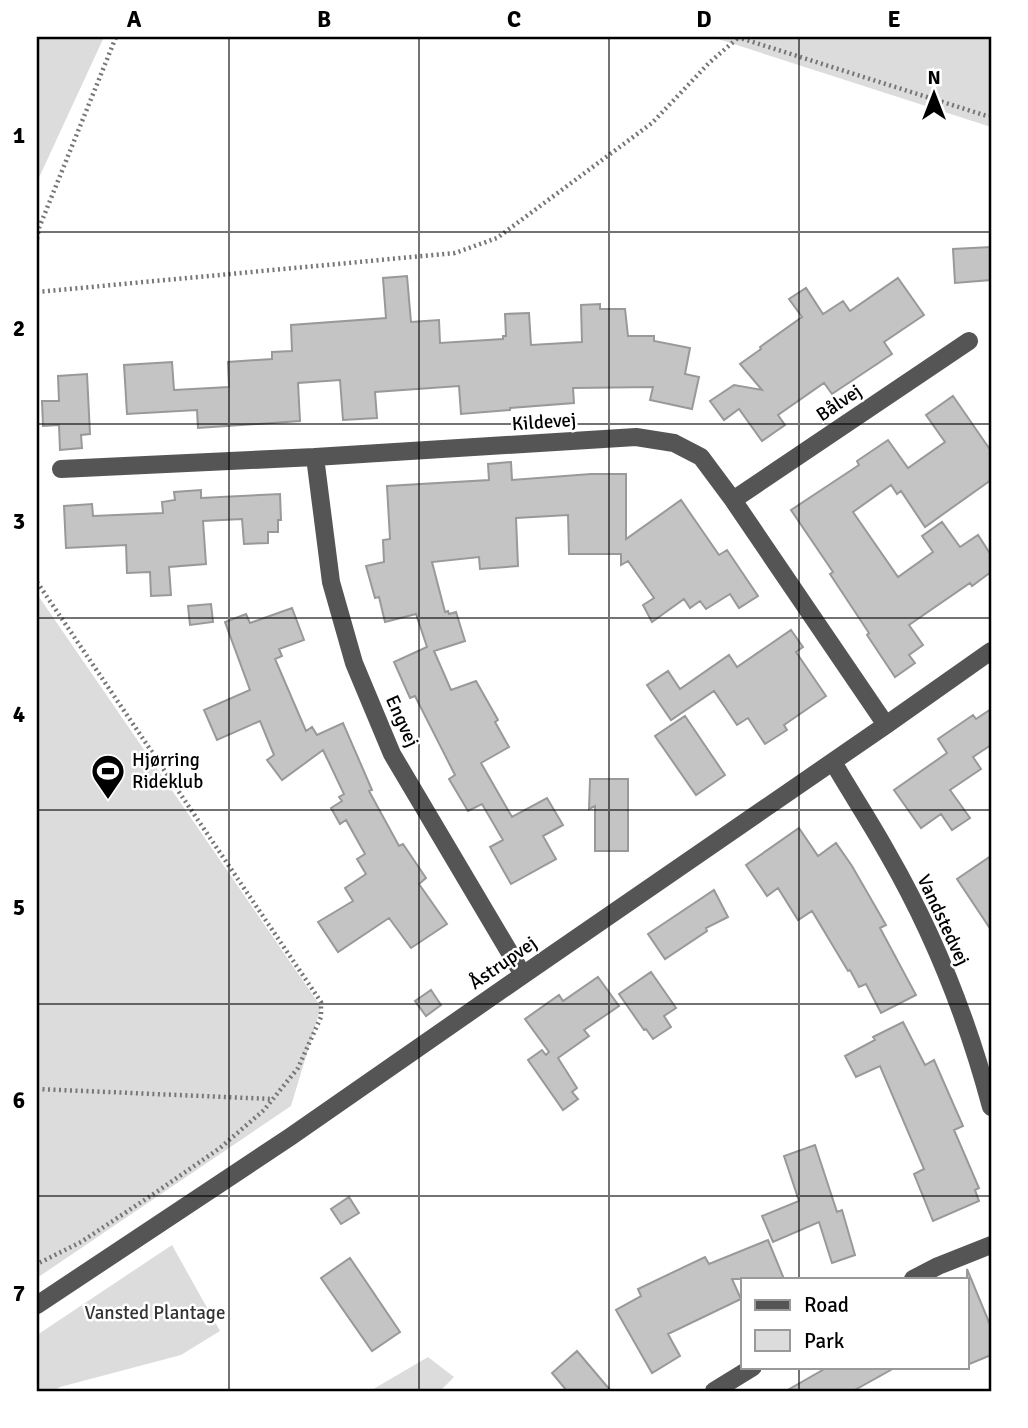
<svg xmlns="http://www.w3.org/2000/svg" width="1028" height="1428" font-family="Signika,sans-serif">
	<rect width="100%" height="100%" fill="#fff"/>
	<!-- green -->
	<path fill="#dcdcdc" d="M37 37H104L37 182Z
		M712 37H991V127Z
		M37 594 321 1007 291 1106 37 1278Z
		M172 1245 220 1331 181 1355 60 1387 54 1391H37V1335Z
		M428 1357 454 1377 440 1391H370Z"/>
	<!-- building -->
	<path fill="#c4c4c4" stroke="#999" stroke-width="2" d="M991 247V280L955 283 953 249Z
		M407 276 411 322 439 320 440 343 503 339V336H506L505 314 529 313 531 345 582 342 581 305 600 304V309H625L628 336H654V341L690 348 685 374 699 377 692 409 650 400 653 387 573 388 574 403 510 408V410L461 414 459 386 375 392 377 418 343 420 340 380 298 383 300 421 198 428 197 410 127 414 124 365 172 362 174 390 229 387 228 362 272 359V352L292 351 291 325 386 318 383 278Z
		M898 278 924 315 884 342 892 354 832 394 824 383 778 415 785 425 762 441 739 409 724 420 710 401 734 385 762 390 740 364 761 349 760 347 802 317 789 299 806 288 823 314 843 301 850 311Z
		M87 374 90 434 81 435 82 448 60 450 59 425 43 426 42 401H59L58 376Z
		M953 396 991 451V480L925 527 901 491 897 494 891 485 853 512 898 577 933 552 922 536 942 522 960 547 978 535 991 555V572L972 586 970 583 909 625 923 645 909 655 915 663 895 677 867 635 869 633 830 574 833 572 791 510 859 465 857 461 888 440 908 468 945 442 926 415Z
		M511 462 512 480 591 474H626V539L681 500 719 555 727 550 758 596 739 608 730 594 706 609 700 601 690 608 684 599 652 622 643 605 654 598 628 561 621 565V554H569L568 515 516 518 518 566 480 569 479 557 432 562 445 612 448 611 449 614 456 612 465 641 434 651 451 690 476 681 498 720 495 722 509 747 481 763 512 817 547 798 563 825 543 836 556 859 511 884 490 847 503 840 482 804 468 811 449 779 455 775 415 696 410 698 394 662 427 647 416 614 385 622 379 597 375 598 366 566 384 562 383 540 390 539 387 486 489 480 488 464Z
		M201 490V498L280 494 281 520H278V532H268V543L244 544 242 519 203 521 206 564 169 567 171 595 151 596 150 572 127 573 126 545 66 548 64 506 92 504 93 516 163 513 162 502 175 500 174 492Z
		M211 604 213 622 190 625 188 606Z
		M292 608 304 640 279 649 282 656 275 659 306 731 312 727 317 735 343 723 372 790 369 791 399 846 403 844 426 878 419 884 447 924 411 948 389 918 338 952 318 922 353 901 345 888 366 874 357 859 365 854 346 820 340 824 331 808 342 801 339 797 344 794 323 750 282 780 267 760 274 755 260 721 217 740 204 710 250 690 225 622 246 614 250 623Z
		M791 630 803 647 796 652 826 696 784 725 787 730 765 744 748 718 737 725 714 691 671 720 647 685 668 671 680 689 729 655 737 667Z
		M991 709V745L973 757 981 769 950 790 970 818 952 830 941 814 921 828 894 790 947 753 938 739 973 715 976 719Z
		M685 716 725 775 696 795 655 736Z
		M590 779H628V851H595V806L589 809Z
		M799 828 818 856 836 843 852 866 886 925 880 928 916 995 881 1013 866 984 859 987 850 970 848 971 812 911 798 920 778 888 767 896 746 865Z
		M991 856V930L957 879Z
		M714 890 728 917 706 928 707 931 665 959 648 934Z
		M651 972 676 1008 664 1016 671 1027 653 1039 646 1029 644 1030 619 994Z
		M598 977 619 1006 584 1030 589 1036 558 1058 577 1088 572 1092 578 1099 563 1110 528 1060 542 1050 546 1055 549 1052 525 1019 559 995 563 1001Z
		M431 990 441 1005 426 1016 415 1001Z
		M903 1022 925 1065 934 1060 963 1126 954 1130 979 1188 975 1190 979 1201 933 1221 914 1174 924 1169 880 1066 856 1077 845 1056 875 1040 873 1037Z
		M815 1145 837 1212 842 1210 855 1255 832 1263 819 1222 773 1242 762 1216 799 1201 784 1156Z
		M349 1197 359 1213 341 1224 331 1209Z
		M768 1240 784 1279H732L741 1299 668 1334 680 1356 652 1373 616 1310 641 1296 638 1289 705 1257 709 1264Z
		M350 1258 400 1332 372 1351 321 1278Z
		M967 1269 991 1327V1355L967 1365Z
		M577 1351 611 1391H567L552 1373Z
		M828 1367H896L853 1391H786Z"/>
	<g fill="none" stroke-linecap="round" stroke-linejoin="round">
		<!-- path -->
		<path stroke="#777" stroke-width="4.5" stroke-dasharray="2 3.5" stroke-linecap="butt" d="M737 37 987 116H991
			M37 239 39 228 116 37
			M37 292 455 253 497 238 652 123 709 63 739 37
			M37 582 321 1002V1017L298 1068 264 1110 220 1148 155 1193 81 1242 37 1264
			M37 1089 272 1099"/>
		<!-- minor -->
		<path stroke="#555" stroke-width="18" d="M315 457 331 582 354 663 392 754 523 975
			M61 469 315 457 636 437 674 443 701 457 733 500 886 725
			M733 500 969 341
			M833 762C851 793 871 823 888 854 933 932 968 1021 991 1107
			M913 1279 938 1266 991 1245
			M37 1305 290 1137 523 975 886 725 991 651
			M714 1391 753 1367"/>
	</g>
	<!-- grid -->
	<path fill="none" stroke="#000" stroke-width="2" stroke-opacity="0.55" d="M229 37V1391M419 37V1391M609 37V1391M799 37V1279M37 232H991M37 424H991M37 618H991M37 810H991M37 1004H991M37 1196H991M799 1367V1391"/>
	<!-- icons -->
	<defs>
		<symbol id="stadium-pin" viewBox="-11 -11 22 30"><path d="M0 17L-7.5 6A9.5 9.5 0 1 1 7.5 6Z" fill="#000" stroke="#fff"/><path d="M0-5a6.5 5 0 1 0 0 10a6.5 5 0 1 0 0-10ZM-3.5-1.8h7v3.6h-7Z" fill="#fff"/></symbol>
	</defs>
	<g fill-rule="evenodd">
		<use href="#stadium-pin" x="89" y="752" width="38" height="52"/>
	</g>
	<g text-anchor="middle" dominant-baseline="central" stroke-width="5" stroke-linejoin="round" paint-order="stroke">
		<!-- street labels -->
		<g font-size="19" fill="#000" stroke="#fff">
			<text transform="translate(839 403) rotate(-34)">Bålvej</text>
			<text transform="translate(544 422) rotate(-4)">Kildevej</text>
			<text transform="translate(402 721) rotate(66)">Engvej</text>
			<text transform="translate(943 920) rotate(65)">Vandstedvej</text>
			<text transform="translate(503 963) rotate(-35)">Åstrupvej</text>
		</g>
		<!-- poi labels -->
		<g font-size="19" fill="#000" stroke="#fff" text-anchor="start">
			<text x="132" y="760">Hjørring<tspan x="132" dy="22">Rideklub</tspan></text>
		</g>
		<!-- park labels -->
		<g font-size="19" fill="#333" stroke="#fff">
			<text x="155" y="1313">Vansted Plantage</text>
		</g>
	</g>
	<!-- border -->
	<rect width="1028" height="1428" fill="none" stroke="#ffffff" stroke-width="77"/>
	<!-- legend -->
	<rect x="741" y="1278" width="228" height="91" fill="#ffffff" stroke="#999999" stroke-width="2"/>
	<rect x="755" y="1300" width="35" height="10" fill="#555555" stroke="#999999" stroke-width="2"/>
	<text x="804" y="1312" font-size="21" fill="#000000">Road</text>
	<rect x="755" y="1330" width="35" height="21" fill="#dcdcdc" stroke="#999999" stroke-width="2"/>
	<text x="804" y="1348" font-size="21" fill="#000000">Park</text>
	<!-- north arrow -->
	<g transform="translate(934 94)" stroke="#ffffff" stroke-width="5" paint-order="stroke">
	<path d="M0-5L12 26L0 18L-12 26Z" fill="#000000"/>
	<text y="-10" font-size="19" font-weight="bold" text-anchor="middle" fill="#000000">N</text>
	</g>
	<rect x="38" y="38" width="952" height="1352" fill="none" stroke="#000" stroke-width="2.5"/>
	<g font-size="23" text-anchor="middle" font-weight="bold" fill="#000">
		<text x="134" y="27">A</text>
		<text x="324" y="27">B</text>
		<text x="514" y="27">C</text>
		<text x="704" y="27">D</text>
		<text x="894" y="27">E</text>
		<text x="19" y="143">1</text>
		<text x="19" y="336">2</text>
		<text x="19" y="529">3</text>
		<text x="19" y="722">4</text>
		<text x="19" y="915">5</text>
		<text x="19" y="1108">6</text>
		<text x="19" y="1301">7</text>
	</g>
</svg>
